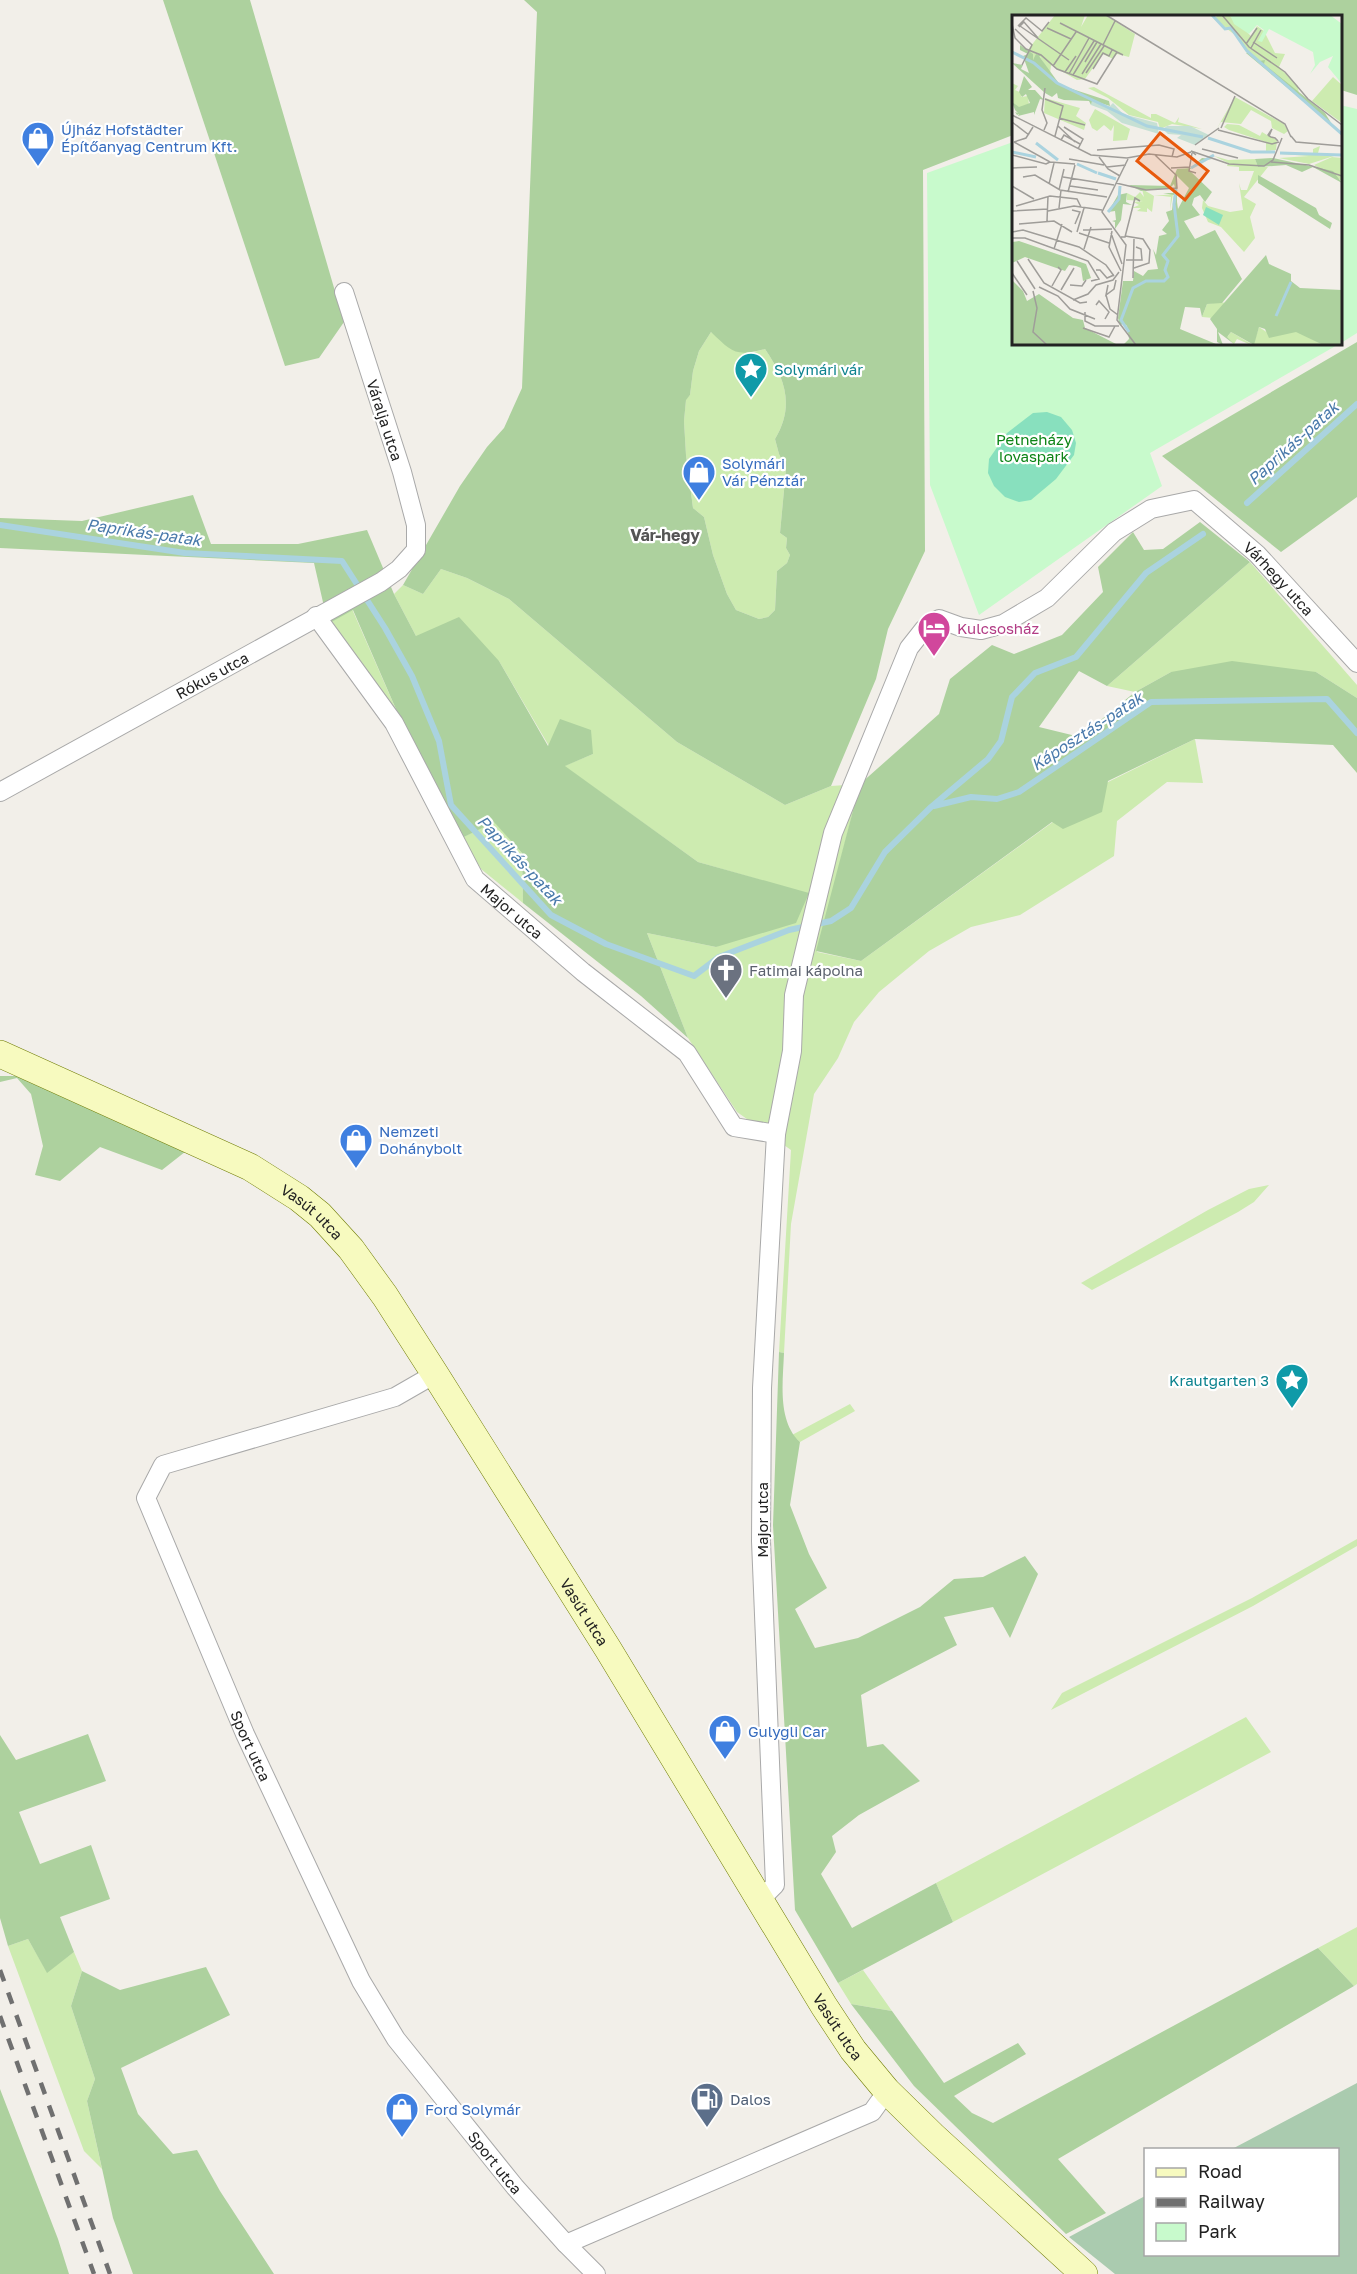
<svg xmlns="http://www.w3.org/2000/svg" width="1357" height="2274" font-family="'Golos Text',sans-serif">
	<rect width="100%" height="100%" fill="#f2efe9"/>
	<!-- grass -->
	<path fill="#cdebb0" d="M711 332 750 353 765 349C785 378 795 406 775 439L779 454 786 469 780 533 787 538 786 548 790 555 787 563 777 571 775 610 768 617 759 619 736 610 727 594 713 555 704 517 693 508 686 455 684 421 686 399 690 395 693 371 699 351Z
		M1250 562 1357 685V698L1316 672H1171L1135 692 1107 686Z
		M441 569 467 578 509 599 677 742 785 805 831 786 860 784 817 952 861 961 1108 782 1195 739 1203 783 1167 782 1117 821 1114 856 1020 915 971 927 929 951 879 992 854 1022 838 1058 814 1094 791 1224 784 1353 779 1352 791 1150 737 1112 688 1038 647 933 716 947 809 894 698 862 564 766 593 754 549 746 499 661 416 636 394 594 403 585 423 594Z
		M352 609 402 723 328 624Z
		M494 821 522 853 523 903 481 869 462 838Z
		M1269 1185 1254 1202 1238 1212 1092 1290 1081 1283 1208 1210 1249 1189Z
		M850 1404 855 1411 800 1442 792 1435Z
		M1357 1539V1546L1253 1606 1051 1710 1062 1693 1252 1598Z
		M1246 1717 1271 1752 953 1922 936 1883Z
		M1357 1927V1984L1354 1986 1318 1948Z
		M28 1939 47 1972 74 1952 82 1971 71 2006 95 2079 87 2101 102 2169 84 2151 8 1946Z
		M863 1970 892 2011 851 2004 838 1983Z"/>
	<!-- forest -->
	<path fill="#add19e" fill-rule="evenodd" d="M163 0H250L344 322 319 358 285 366Z
		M524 0H1357V95L1341 90 1340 16H1014L1013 135 923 170 925 551 888 629 876 679 831 786 785 805 677 742 509 599 467 578 441 569 423 594 403 585 460 486 487 447 504 428 522 388 537 12ZM711 332C732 352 735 357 765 349 785 378 795 406 775 439L779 454 786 469 780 533 787 538 786 548 790 555 787 563 777 571 775 610 768 617 759 619 736 610 727 594 713 555 704 517 693 508 686 455 684 421 686 400 690 395 693 371 699 351Z
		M1357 342V497L1281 552 1162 456Z
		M193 495 211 544H298L367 530 394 594 416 636 459 617 499 661 548 746 560 719 591 730 593 754 565 766 698 862 809 893 796 923 716 947 647 933 688 1038 641 996 523 903 522 853 494 822 462 838 402 723 353 610 328 624 314 563 0 548V518L82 521Z
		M1200 522 1250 562 1107 686 1079 671 1039 727 1080 737 1135 692 1171 672 1232 661 1316 672 1357 698V773L1333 745 1195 739 1108 781 1102 812 1063 829 1052 822 861 961 816 951 860 784 939 714 950 679 992 645 1014 654 1062 635 1103 592 1098 567 1133 532 1144 550 1163 549Z
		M0 1076H23L190 1148 162 1170 100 1147 60 1181 35 1175 43 1146 31 1094 17 1078 0 1082Z
		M779 1352 784 1353C783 1381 777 1421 800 1442L790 1505 809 1554 827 1588 795 1609 815 1648 858 1638 920 1607 954 1579 983 1577 1025 1556 1038 1574 1010 1638 993 1607 944 1617 957 1645 861 1695 867 1747 883 1744 920 1781 859 1815 832 1836 836 1852 821 1874 852 1928 936 1883 953 1922 838 1983 795 1910 773 1525Z
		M88 1734 106 1781 19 1812 40 1864 91 1845 110 1899 60 1917 74 1952 47 1973 28 1939 8 1946 0 1918V1735L16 1760Z
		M1318 1948 1354 1986 1058 2159 1106 2213 1066 2234 914 2086 851 2004 892 2011 944 2083 1018 2043 1026 2054 954 2096 972 2113 993 2123Z
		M206 1967 230 2015 121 2068 138 2114 173 2154 197 2150 220 2191 274 2274H133L113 2218 87 2101 95 2079 71 2006 82 1971 120 1990Z
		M0 2089 58 2239 69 2274H0Z"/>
	<!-- cemetery -->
	<path fill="#aacbaf" d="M1357 2083V2274H1115L1069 2237 1145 2196 1146 2254H1338V2150L1232 2149Z"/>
	<!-- park -->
	<path fill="#c8facc" d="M1340 105 1357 109V333L1341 343Z
		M1013 142 1014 344H1339L1150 453 1162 486 979 615 930 485 927 173Z"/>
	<!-- pitch -->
	<path fill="#88e0be" d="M1047 412 1061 417 1072 430 1076 443 1074 455 1056 479 1031 500 1019 502 1005 497 994 486 988 473 989 459 1007 433 1033 413Z"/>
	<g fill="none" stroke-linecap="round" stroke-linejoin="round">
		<!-- stream -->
		<path stroke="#aad3df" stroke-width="6" d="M1247 503 1357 404
			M0 525 185 553 342 561 385 628 412 676 439 741 451 805 551 915 606 944 694 976 719 957 789 930 831 921 851 908 885 852 931 807 988 759 1001 741 1012 697 1035 673 1076 657 1146 573 1203 534
			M934 806 971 797 997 799 1019 792 1151 702 1327 699 1357 733"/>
		<defs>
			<g id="street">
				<path id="s1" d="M316 616 394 723 475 879 583 972 687 1053 734 1127 776 1134"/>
				<path id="s2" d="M0 792 381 582 399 569 416 550V525L402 472 344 292"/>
				<path id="s3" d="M435 1374 395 1397 163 1465 146 1498 245 1734 361 1981 396 2039 515 2187 566 2244 596 2274"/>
				<path id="s4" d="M760 1900 775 1885 761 1541 762 1388 776 1134 792 1051 794 995 833 833 909 648 924 629 939 619 961 627 981 630 1003 624 1047 598 1114 532 1151 509 1194 500 1257 554 1357 663"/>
				<path d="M566 2244 872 2112 887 2091"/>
			</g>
			<g id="secondary">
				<path id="s5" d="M0 1054 250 1167 299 1198 320 1215 351 1249 385 1296 435 1374 608 1649 824 2006 853 2050 887 2091 932 2135 1084 2274"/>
			</g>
		</defs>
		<!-- street casing -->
		<use href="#street" stroke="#a9a9a9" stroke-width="20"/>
		<!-- secondary casing -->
		<use href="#secondary" stroke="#707d05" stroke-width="28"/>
		<!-- street -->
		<use href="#street" stroke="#fff" stroke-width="18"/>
		<!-- secondary -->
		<use href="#secondary" stroke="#f7fabf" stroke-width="27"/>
		<!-- rail -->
		<path stroke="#707070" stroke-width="4.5" stroke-dasharray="12 12" stroke-linecap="butt" d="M0 1970 110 2274
			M0 2016 94 2274"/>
	</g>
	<!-- icons -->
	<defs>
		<symbol id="shop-pin" viewBox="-11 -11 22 30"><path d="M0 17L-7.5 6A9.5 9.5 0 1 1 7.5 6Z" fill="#3f7fe0" stroke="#fff"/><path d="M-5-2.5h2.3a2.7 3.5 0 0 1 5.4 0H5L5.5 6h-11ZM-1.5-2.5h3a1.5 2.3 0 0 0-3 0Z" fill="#fff"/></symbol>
		<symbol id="sight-pin" viewBox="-11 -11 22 30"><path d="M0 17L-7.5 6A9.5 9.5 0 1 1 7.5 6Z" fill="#0f9aa8" stroke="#fff"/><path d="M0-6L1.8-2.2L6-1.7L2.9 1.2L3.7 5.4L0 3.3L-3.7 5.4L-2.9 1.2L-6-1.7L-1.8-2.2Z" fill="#fff"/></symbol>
		<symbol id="hotel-pin" viewBox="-11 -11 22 30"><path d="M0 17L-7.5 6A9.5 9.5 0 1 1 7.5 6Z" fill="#d1479c" stroke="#fff"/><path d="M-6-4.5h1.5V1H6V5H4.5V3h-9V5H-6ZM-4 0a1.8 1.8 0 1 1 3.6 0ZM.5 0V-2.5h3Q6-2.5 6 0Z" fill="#fff"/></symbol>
		<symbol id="church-pin" viewBox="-11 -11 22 30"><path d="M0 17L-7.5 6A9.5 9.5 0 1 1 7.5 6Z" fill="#6b7280" stroke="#fff"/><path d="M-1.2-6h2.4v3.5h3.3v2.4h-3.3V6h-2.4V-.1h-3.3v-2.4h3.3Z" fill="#fff"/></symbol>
		<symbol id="fuel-pin" viewBox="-11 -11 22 30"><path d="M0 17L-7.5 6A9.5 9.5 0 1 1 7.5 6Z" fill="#5c6f8a" stroke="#fff"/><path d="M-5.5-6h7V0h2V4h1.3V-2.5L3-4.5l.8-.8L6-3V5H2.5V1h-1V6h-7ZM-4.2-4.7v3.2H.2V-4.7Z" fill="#fff"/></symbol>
	</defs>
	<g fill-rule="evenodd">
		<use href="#shop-pin" x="19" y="119" width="38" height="52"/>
		<use href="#sight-pin" x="732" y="350" width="38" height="52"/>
		<use href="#shop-pin" x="680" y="453" width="38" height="52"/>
		<use href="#hotel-pin" x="915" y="609" width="38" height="52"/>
		<use href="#church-pin" x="707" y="951" width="38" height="52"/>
		<use href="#shop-pin" x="337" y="1121" width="38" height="52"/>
		<use href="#sight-pin" x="1273" y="1361" width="38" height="52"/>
		<use href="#shop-pin" x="706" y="1712" width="38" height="52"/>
		<use href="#fuel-pin" x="688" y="2080" width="38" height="52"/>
		<use href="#shop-pin" x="383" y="2090" width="38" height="52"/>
	</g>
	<g text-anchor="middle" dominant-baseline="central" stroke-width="4.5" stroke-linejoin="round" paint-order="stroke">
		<!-- shop labels -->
		<g font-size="15" fill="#366cbe" stroke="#fff" text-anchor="start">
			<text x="61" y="129">Újház Hofstädter<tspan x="61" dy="17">Építőanyag Centrum Kft.</tspan></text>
			<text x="722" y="463">Solymári<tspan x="722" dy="17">Vár Pénztár</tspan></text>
			<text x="379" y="1131">Nemzeti<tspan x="379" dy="17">Dohánybolt</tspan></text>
			<text x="748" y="1731">Gulygli Car</text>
			<text x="425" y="2109">Ford Solymár</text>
		</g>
		<!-- culture labels -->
		<g font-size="15" fill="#0d838f" stroke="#fff" text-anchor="start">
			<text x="774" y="369">Solymári vár</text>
			<text x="1269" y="1380" text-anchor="end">Krautgarten 3</text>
		</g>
		<!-- street labels -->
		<g font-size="15" fill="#222" stroke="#fff">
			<text transform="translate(385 420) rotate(72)">Váralja utca</text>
			<text stroke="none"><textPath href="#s4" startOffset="1737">Várhegy utca</textPath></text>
			<text stroke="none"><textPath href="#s2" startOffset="242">Rókus utca</textPath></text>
			<text stroke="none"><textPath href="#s1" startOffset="357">Major utca</textPath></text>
			<text stroke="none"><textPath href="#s5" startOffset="351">Vasút utca</textPath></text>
			<text transform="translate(762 1520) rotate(-90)">Major utca</text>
			<text stroke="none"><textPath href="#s5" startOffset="837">Vasút utca</textPath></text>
			<text stroke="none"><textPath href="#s3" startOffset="594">Sport utca</textPath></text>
			<text stroke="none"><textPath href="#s5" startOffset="1323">Vasút utca</textPath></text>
			<text stroke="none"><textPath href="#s3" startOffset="1080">Sport utca</textPath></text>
		</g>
		<!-- park labels -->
		<g font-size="15" fill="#0c8416" stroke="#fff">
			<text x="1034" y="439">Petneházy<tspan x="1034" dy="17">lovaspark</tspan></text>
		</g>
		<!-- hotel labels -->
		<g font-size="15" fill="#b23c85" stroke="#fff" text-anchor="start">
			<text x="957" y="628">Kulcsosház</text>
		</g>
		<!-- worship labels -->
		<g font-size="15" fill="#5b616d" stroke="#fff" text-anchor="start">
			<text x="749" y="970">Fatimai kápolna</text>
		</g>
		<!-- service labels -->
		<g font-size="15" fill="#4e5e75" stroke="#fff" text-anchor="start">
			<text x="730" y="2099">Dalos</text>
		</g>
		<!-- water labels -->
		<g font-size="16" font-style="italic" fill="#4a7aab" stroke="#fff">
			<text transform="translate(1293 443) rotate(-42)">Paprikás-patak</text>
			<text transform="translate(144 532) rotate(8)">Paprikás-patak</text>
			<text transform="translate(1087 731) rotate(-33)">Káposztás-patak</text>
			<text transform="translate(520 860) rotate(47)">Paprikás-patak</text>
		</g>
		<!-- neighbourhood labels -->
		<g font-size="16" font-weight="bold" fill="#555" stroke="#fff">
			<text x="665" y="535">Vár-hegy</text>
		</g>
	</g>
	<!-- overview -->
	<g transform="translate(1012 15)">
		<rect width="330" height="330" fill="#f2efe9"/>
		<path d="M43 0H73L69 12 76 0H93L123 19 117 42 105 39 101 44 91 39 73 64 65 65 39 50 38 59 28 42 22 45 15 36ZM206 0H217L239 21 245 11 252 16 263 38 273 39 267 52 286 71 287 81 235 36 227 23 202 4ZM321 62 330 70V108L300 86ZM0 68 6 71 3 75 10 78 9 82 16 81 17 90 6 93 0 88ZM82 72 139 103V99H144L163 108 167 102 166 107 190 114 160 109 148 114 146 107 117 100 96 83 76 73ZM223 82 272 109 276 116 272 119 260 113 259 106 239 95 229 109 209 107 204 115ZM33 83 68 93 64 101 74 108 72 115 32 98ZM83 94 118 114 115 125 101 126 102 110 99 116 92 110 85 116 80 113 77 105ZM215 109 227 110 248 121 250 117 255 120 265 125 264 135 254 136V127L217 115 212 112ZM308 131 306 138 322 140 313 139 304 140 322 141 297 149 267 143 297 141 269 139 301 138V134ZM202 141 216 145 243 144 246 152H256L232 182 244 189 238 202 243 223 232 237 209 212 196 207 190 193 191 185 196 191 218 197 231 195 227 168 229 175H235L242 156H227V152L215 151 216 148ZM320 142 330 143V166L302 150ZM130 174 142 181 161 179 158 195 159 182 151 181H142L140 197 135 193V197L125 196 129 193H120L127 190 122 187 131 186 115 185V178L123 182 128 177 132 182ZM207 287 214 288 201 303 190 302 195 289ZM204 305 216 321 219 317 241 330 247 312 256 318 284 316 311 330H239L225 324 222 329 207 316Z" fill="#cdebb0"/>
		<path d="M8 30 21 39V45L24 39 28 40 42 52 30 41H27L48 70 97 86 98 91 82 86 79 90 77 86 52 85 46 83 45 78 40 82 33 78 0 48 11 50 9 54 17 58 11 41 16 39 8 35ZM238 37 247 46 253 45 252 49 313 98 321 111 234 38ZM12 61 20 72 16 75H23L32 85 28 84 22 100V97L6 101 7 99 5 100 3 97 6 98 3 95 0 87 7 92 18 88 14 79 10 82 7 77ZM190 143 200 144 188 146 177 155 200 177 193 187 188 180 182 183 180 190 188 200 172 206 183 224 203 215 230 264 210 288 195 289 190 302 188 293 173 292 168 314 204 329 111 330 117 324 115 311 111 308 108 311 106 303 111 266H121L122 256 131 261 136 255 146 254 141 234 144 240 147 221 155 219 150 215 157 206 154 197 160 195 162 180 151 178H161L163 173 162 169 158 173 129 176 117 170 158 171 165 154 179 153ZM165 161 177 173 166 194 165 187ZM261 143 321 156 330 168 301 152 290 157 274 150 246 152 243 144ZM246 160 304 193 307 200 320 208 318 214 246 168ZM115 178 114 187 120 190 111 189 109 205 103 214V207L100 206 104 205 103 196 96 197 106 180ZM7 226 74 249 79 263 71 266 69 253 64 251 57 250 53 256 13 242 0 248V227ZM254 240 257 249 279 259V266L288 273 330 275V330H311L284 317 257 323 253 314 247 312 242 330 219 317 215 322 222 329 206 317 211 330 205 327V314L198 304ZM0 265 11 276 15 286 27 279 61 303 71 305 73 313 104 329 0 330Z" fill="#add19e" fill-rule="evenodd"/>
		<path d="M80 85 97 92 101 88 111 99 145 108 147 119 110 108 95 96 79 90ZM155 111H178L197 120 183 130 165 123 169 120 156 119 151 114Z" fill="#c6e0d4"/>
		<path d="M218 0H318L330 9V69L316 52 321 41 308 47 298 59 303 50 301 37 257 14 250 27 246 26 252 15 245 10 237 19 222 9Z" fill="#c8facc"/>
		<path d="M194 192 211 200 207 210 191 200Z" fill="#88e0be"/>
		<path fill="none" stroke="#aad3df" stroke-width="3" d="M200 0 213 14 219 13 235 36 330 119M0 37 22 48 45 68 135 111 191 122M196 123 239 137H263M24 128 46 145M0 137 24 142M268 138 330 140M65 149 85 158M179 153 202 140M86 158 104 164M96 197 107 184 108 171M264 301 279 267M117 317 109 305 121 273 134 266H152L156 262 153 255 156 246 151 240 166 221 162 189 164 174"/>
		<path fill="none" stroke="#9f9d99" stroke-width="1.5" d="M94 0 273 109 279 122M210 0 237 32 273 57 296 84 330 110M48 8 105 37M0 9 3 23 14 34 29 40 45 54 85 69 105 37 111 40M6 11 14 3 30 16 37 7M8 11 57 45M7 12 12 7 26 23M35 13 59 24M3 14 20 30 10 50M241 27 265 43M234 29 245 13M91 30 103 6M239 33 249 15M73 47 85 27M41 51 64 17M81 54 91 38 97 41 100 35M53 57 64 41M74 58 92 31M57 59 77 23M70 59 89 29M61 60 82 26M33 84 51 91 43 121M0 100 79 140 115 143M47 103 73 110M0 107 17 120M46 111 63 127M52 112 71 124 66 134M209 113 223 81M32 115 35 108 30 95 33 73M206 115 260 129 267 127M257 121 260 114 256 120 257 121 259 122 263 123 266 126M279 121 284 127 330 131M49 125 52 120 68 129M2 127 38 147 63 149M2 127 14 123 21 112M183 130 207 113M190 134 226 143M85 135 147 130 162 134 160 142M180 138 177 156 184 158M0 140 34 149 38 147M184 140 179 136 217 149 252 151 261 145 270 123M87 142 96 154 108 161M115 143 137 139 165 142 179 137M57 144 92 150M116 144 90 197 114 230 105 305 124 330M259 147 297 150 330 161M95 152 114 150M0 153 25 152M159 153 178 152M11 162 23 160 48 175 95 182M51 162 102 170M104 168 134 175 165 173 164 160 143 140M37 169 42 148M0 171 22 184M58 171 86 175M47 175 52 154M56 177 63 150M4 191 38 181 65 184 69 192M47 193 49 175M60 195 68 197 63 209M0 196 36 194M36 196 62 191 90 195M35 206 36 181M7 209 42 206 60 217M71 215 100 214M100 216 97 232 109 256M0 217 11 215 67 232 94 250 102 261M65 217 72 193M67 218 97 228M99 218 110 249M113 221 131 224 138 235 137 248 122 253M109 222H113L123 183 128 186M0 223H13L76 246 87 264 79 266M42 234 50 209M72 234 79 212M16 244 32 268 68 288 75 287M114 245H130L129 234 124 232M5 246 23 274M84 255H88L95 263 102 260M0 258 15 280M121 263 122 224M58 270 70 271 74 265M96 270 94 280 102 274 104 265M40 271 49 255 46 252M27 272 46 281 58 294 83 304M49 275 62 253M21 276 25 293 21 317 35 330M94 280 98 294 106 300M61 285 76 279 84 270 101 265 107 257M84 290 87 286 97 297 93 304M73 297V306L83 311H107M71 313 97 322 103 311"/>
		<path fill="#e8590c" fill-opacity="0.15" stroke="#e8590c" stroke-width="3" d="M148 118 196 156 173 185 125 146Z"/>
		<rect width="330" height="330" fill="none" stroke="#222" stroke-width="3"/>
	</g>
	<!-- legend -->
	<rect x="1144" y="2148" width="195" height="108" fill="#ffffff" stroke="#a7a7a7" stroke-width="1.5"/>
	<rect x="1156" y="2168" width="30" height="9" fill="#f7fabf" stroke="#a7a7a7" stroke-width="1.5"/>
	<text x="1198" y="2178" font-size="18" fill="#222222">Road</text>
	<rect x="1156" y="2198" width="30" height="9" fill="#707070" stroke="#a7a7a7" stroke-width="1.5"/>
	<text x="1198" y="2208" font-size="18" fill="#222222">Railway</text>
	<rect x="1156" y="2223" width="30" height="18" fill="#c8facc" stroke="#a7a7a7" stroke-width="1.5"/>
	<text x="1198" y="2238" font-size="18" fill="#222222">Park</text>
</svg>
